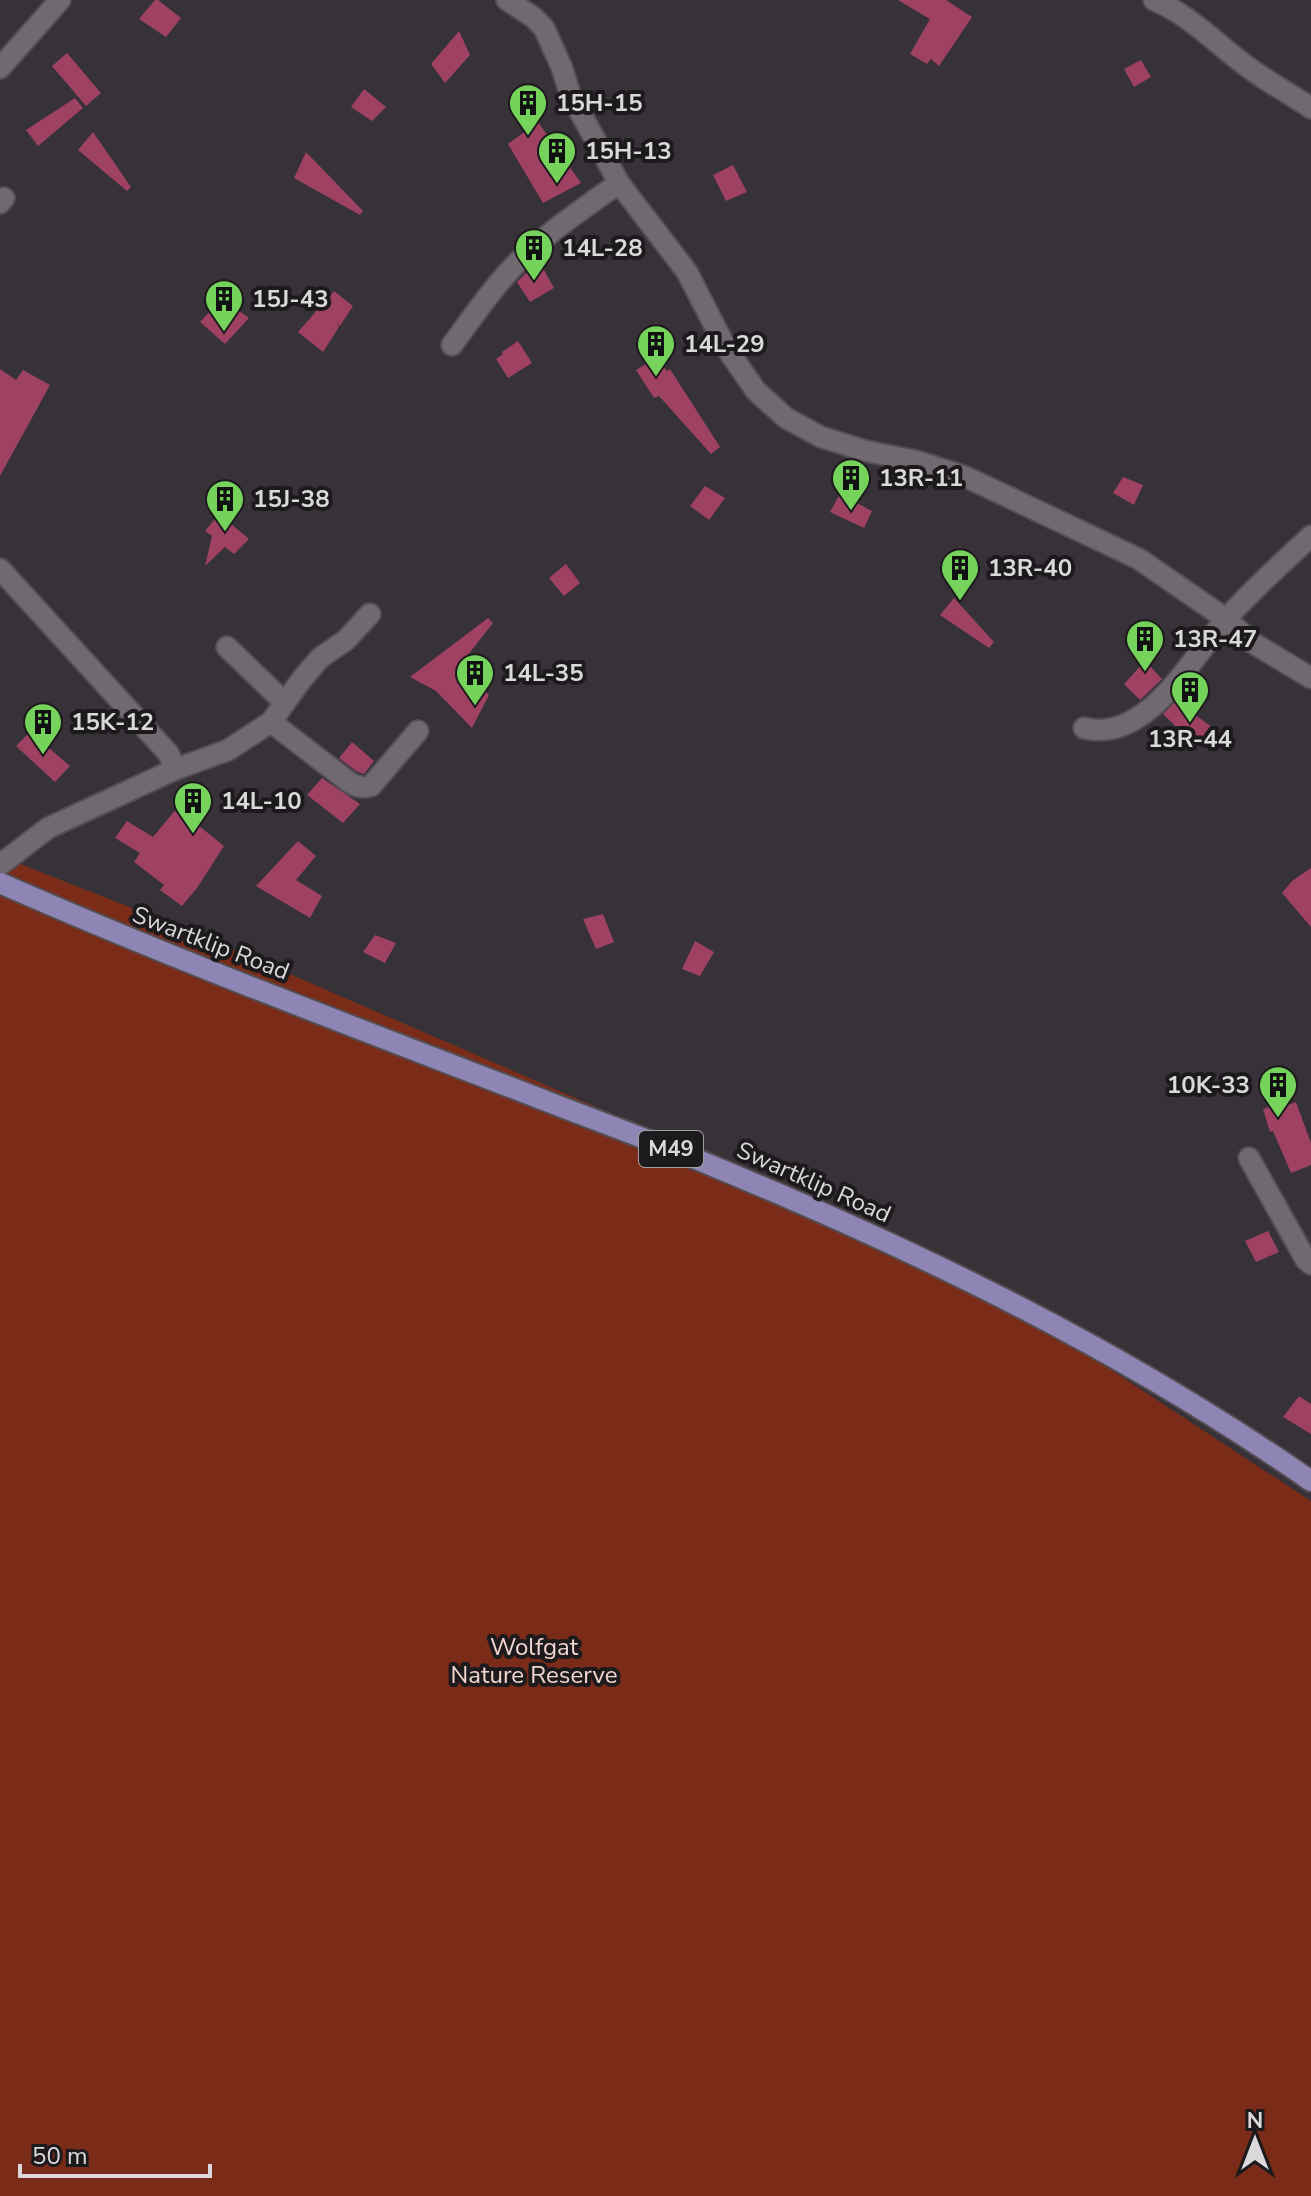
<svg xmlns="http://www.w3.org/2000/svg" width="1311" height="2196" font-family="'Nunito Sans',sans-serif">
	<rect width="100%" height="100%" fill="#373237"/>
	<!-- green -->
	<path fill="#7b2c18" d="M0 856 195 933 933 1253 1311 1501V2196H0Z"/>
	<!-- building -->
	<path fill="#9e4162" d="M155 0H158L181 18 166 37 139 19Z
		M898 0H946L972 17 939 66 931 59 927 64 910 54 930 19Z
		M459 31 470 55 445 83 431 64Z
		M67 53 101 93 86 106 52 66Z
		M1141 60 1151 77 1134 87 1124 69Z
		M364 89 386 107 372 121 351 107Z
		M75 98 83 108 38 146 26 130Z
		M538 122 581 183 543 203 508 144Z
		M93 132 131 187 127 191 78 150Z
		M306 152 363 211 360 215 294 178Z
		M733 165 747 192 726 201 713 175Z
		M540 263 554 288 530 302 517 282 531 268Z
		M334 291 353 306 340 326 337 323 339 327 323 352 298 332Z
		M222 299 249 318 225 344 200 322Z
		M518 341 532 363 508 378 496 359 503 354 502 352Z
		M656 358 667 371 670 369 720 447 711 454 659 396 654 398 636 370Z
		M0 369 16 380 23 370 50 385 0 476Z
		M1123 477 1143 485 1134 505 1113 493Z
		M705 486 725 498 709 520 690 506Z
		M840 494 872 511 864 528 830 512Z
		M219 514 249 539 234 554 225 547 205 566 212 536 205 531Z
		M566 564 580 583 564 596 549 578Z
		M954 598 994 642 989 648 940 615Z
		M488 618 493 623 460 665 489 695 472 728 436 691 410 677Z
		M1145 661 1162 679 1140 700 1124 684Z
		M1179 698 1194 714 1213 728 1195 745 1163 714Z
		M30 732 70 766 55 782 16 746Z
		M352 742 374 761 364 774 356 771 339 758Z
		M322 778 360 804 343 823 307 795Z
		M177 808 224 846 197 888 182 906 160 890 164 885 134 862 140 853 115 838 127 821 153 837Z
		M298 841 316 856 296 880 322 896 310 918 256 886Z
		M1311 868V927L1282 893 1292 881Z
		M603 914 614 942 596 949 583 919Z
		M375 935 396 943 385 963 363 952Z
		M695 941 714 952 700 976 682 969Z
		M1286 1101 1288 1105 1296 1102 1311 1143V1165L1291 1173 1273 1131 1270 1132 1263 1109Z
		M1268 1231 1279 1252 1256 1262 1245 1241Z
		M1299 1396 1311 1404V1434L1283 1417Z"/>
	<g fill="none" stroke-linecap="round" stroke-linejoin="round">
		<defs>
			<path id="street" d="M507 0 533 17 544 28 562 68 570 94 619 183 687 272 725 346 756 391 786 418 821 437 866 451 916 461 966 477 1139 559 1226 619 1253 643 1311 678
				M1154 0C1192 16 1219 47 1252 70 1271 84 1292 95 1311 108
				M0 68 60 0
				M0 203 4 198
				M452 345C467 325 482 303 498 284 531 243 577 213 619 183
				M0 569 168 753 176 769
				M227 647 285 703
				M271 722 302 679 320 658 346 640 370 614
				M1084 728C1147 744 1191 658 1227 618 1253 589 1282 563 1311 536
				M0 865 48 828 176 769 228 750 271 722 349 782C357 787 362 788 371 786L418 731
				M1249 1158 1306 1260 1311 1264"/>
			<path id="primary" d="M0 883C179 962 363 1030 546 1101 602 1123 659 1143 715 1167 923 1253 1126 1352 1311 1481"/>
		</defs>
		<!-- street casing -->
		<use href="#street" stroke="#534e53" stroke-width="24"/>
		<!-- primary casing -->
		<use href="#primary" stroke="#534e53" stroke-width="24"/>
		<!-- street -->
		<use href="#street" stroke="#706a70" stroke-width="20"/>
		<!-- primary -->
		<use href="#primary" stroke="#8f85b4" stroke-width="20"/>
	</g>
	<!-- icons -->
	<defs>
		<symbol id="building-pin" viewBox="-11 -11 22 30"><path d="M0 17L-7.5 6A9.5 9.5 0 1 1 7.5 6Z" fill="#75d25b" stroke="#1d1a1d"/><path d="M-4-6H4V6H1V3H-1V6H-4ZM-2.5-4.3h1.7v1.8h-1.7ZM.8-4.3h1.7v1.8H.8ZM-2.5-1h1.7V.8h-1.7ZM.8-1h1.7V.8H.8Z" fill="#111"/></symbol>
	</defs>
	<g fill-rule="evenodd">
		<use href="#building-pin" x="506" y="81" width="44" height="60"/>
		<use href="#building-pin" x="535" y="129" width="44" height="60"/>
		<use href="#building-pin" x="512" y="226" width="44" height="60"/>
		<use href="#building-pin" x="202" y="277" width="44" height="60"/>
		<use href="#building-pin" x="634" y="322" width="44" height="60"/>
		<use href="#building-pin" x="829" y="456" width="44" height="60"/>
		<use href="#building-pin" x="203" y="477" width="44" height="60"/>
		<use href="#building-pin" x="938" y="546" width="44" height="60"/>
		<use href="#building-pin" x="1123" y="617" width="44" height="60"/>
		<use href="#building-pin" x="453" y="651" width="44" height="60"/>
		<use href="#building-pin" x="1168" y="668" width="44" height="60"/>
		<use href="#building-pin" x="21" y="700" width="44" height="60"/>
		<use href="#building-pin" x="171" y="779" width="44" height="60"/>
		<use href="#building-pin" x="1256" y="1063" width="44" height="60"/>
	</g>
	<g text-anchor="middle" dominant-baseline="central" stroke-width="8" stroke-linejoin="round" paint-order="stroke">
		<!-- shield labels -->
		<rect fill="#1d1a1d" stroke="#a29fa2" stroke-width="2" x="639" y="1131" width="64" height="36" rx="6"/>
		<g font-size="22" font-weight="bold" fill="#dbd8db">
			<text x="671" y="1149">M49</text>
		</g>
		<!-- poi labels -->
		<g font-size="24" font-weight="bold" fill="#dbd8db" stroke="#1d1a1d" text-anchor="start">
			<text x="556" y="103">15H-15</text>
			<text x="585" y="151">15H-13</text>
			<text x="562" y="248">14L-28</text>
			<text x="252" y="299">15J-43</text>
			<text x="684" y="344">14L-29</text>
			<text x="879" y="478">13R-11</text>
			<text x="253" y="499">15J-38</text>
			<text x="988" y="568">13R-40</text>
			<text x="1173" y="639">13R-47</text>
			<text x="503" y="673">14L-35</text>
			<text x="71" y="722">15K-12</text>
			<text x="1190" y="739" text-anchor="middle">13R-44</text>
			<text x="221" y="801">14L-10</text>
			<text x="1250" y="1085" text-anchor="end">10K-33</text>
		</g>
		<!-- street labels -->
		<g font-size="24" fill="#dbd8db" stroke="#1d1a1d">
			<text transform="translate(211 943) rotate(21)">Swartklip Road</text>
			<text transform="translate(814 1182) rotate(24)">Swartklip Road</text>
		</g>
		<!-- park labels -->
		<g font-size="24" fill="#f1d6cf" stroke="#1d1a1d">
			<text x="534" y="1647">Wolfgat<tspan x="534" dy="28">Nature Reserve</tspan></text>
		</g>
	</g>
	<!-- north arrow -->
	<g transform="translate(1255 2140)" stroke="#1d1a1d" stroke-width="6" paint-order="stroke">
	<path d="M0-6L14 30L0 20L-14 30Z" fill="#dbd8db"/>
	<text y="-12" font-size="22" font-weight="bold" text-anchor="middle" fill="#dbd8db">N</text>
	</g>
	<!-- scale -->
	<path d="M20 2164v12h190v-12" fill="none" stroke="#dbd8db" stroke-width="4"/>
	<text x="32" y="2164" font-size="24" fill="#dbd8db" stroke="#1d1a1d" stroke-width="6" paint-order="stroke">50 m</text>
</svg>
